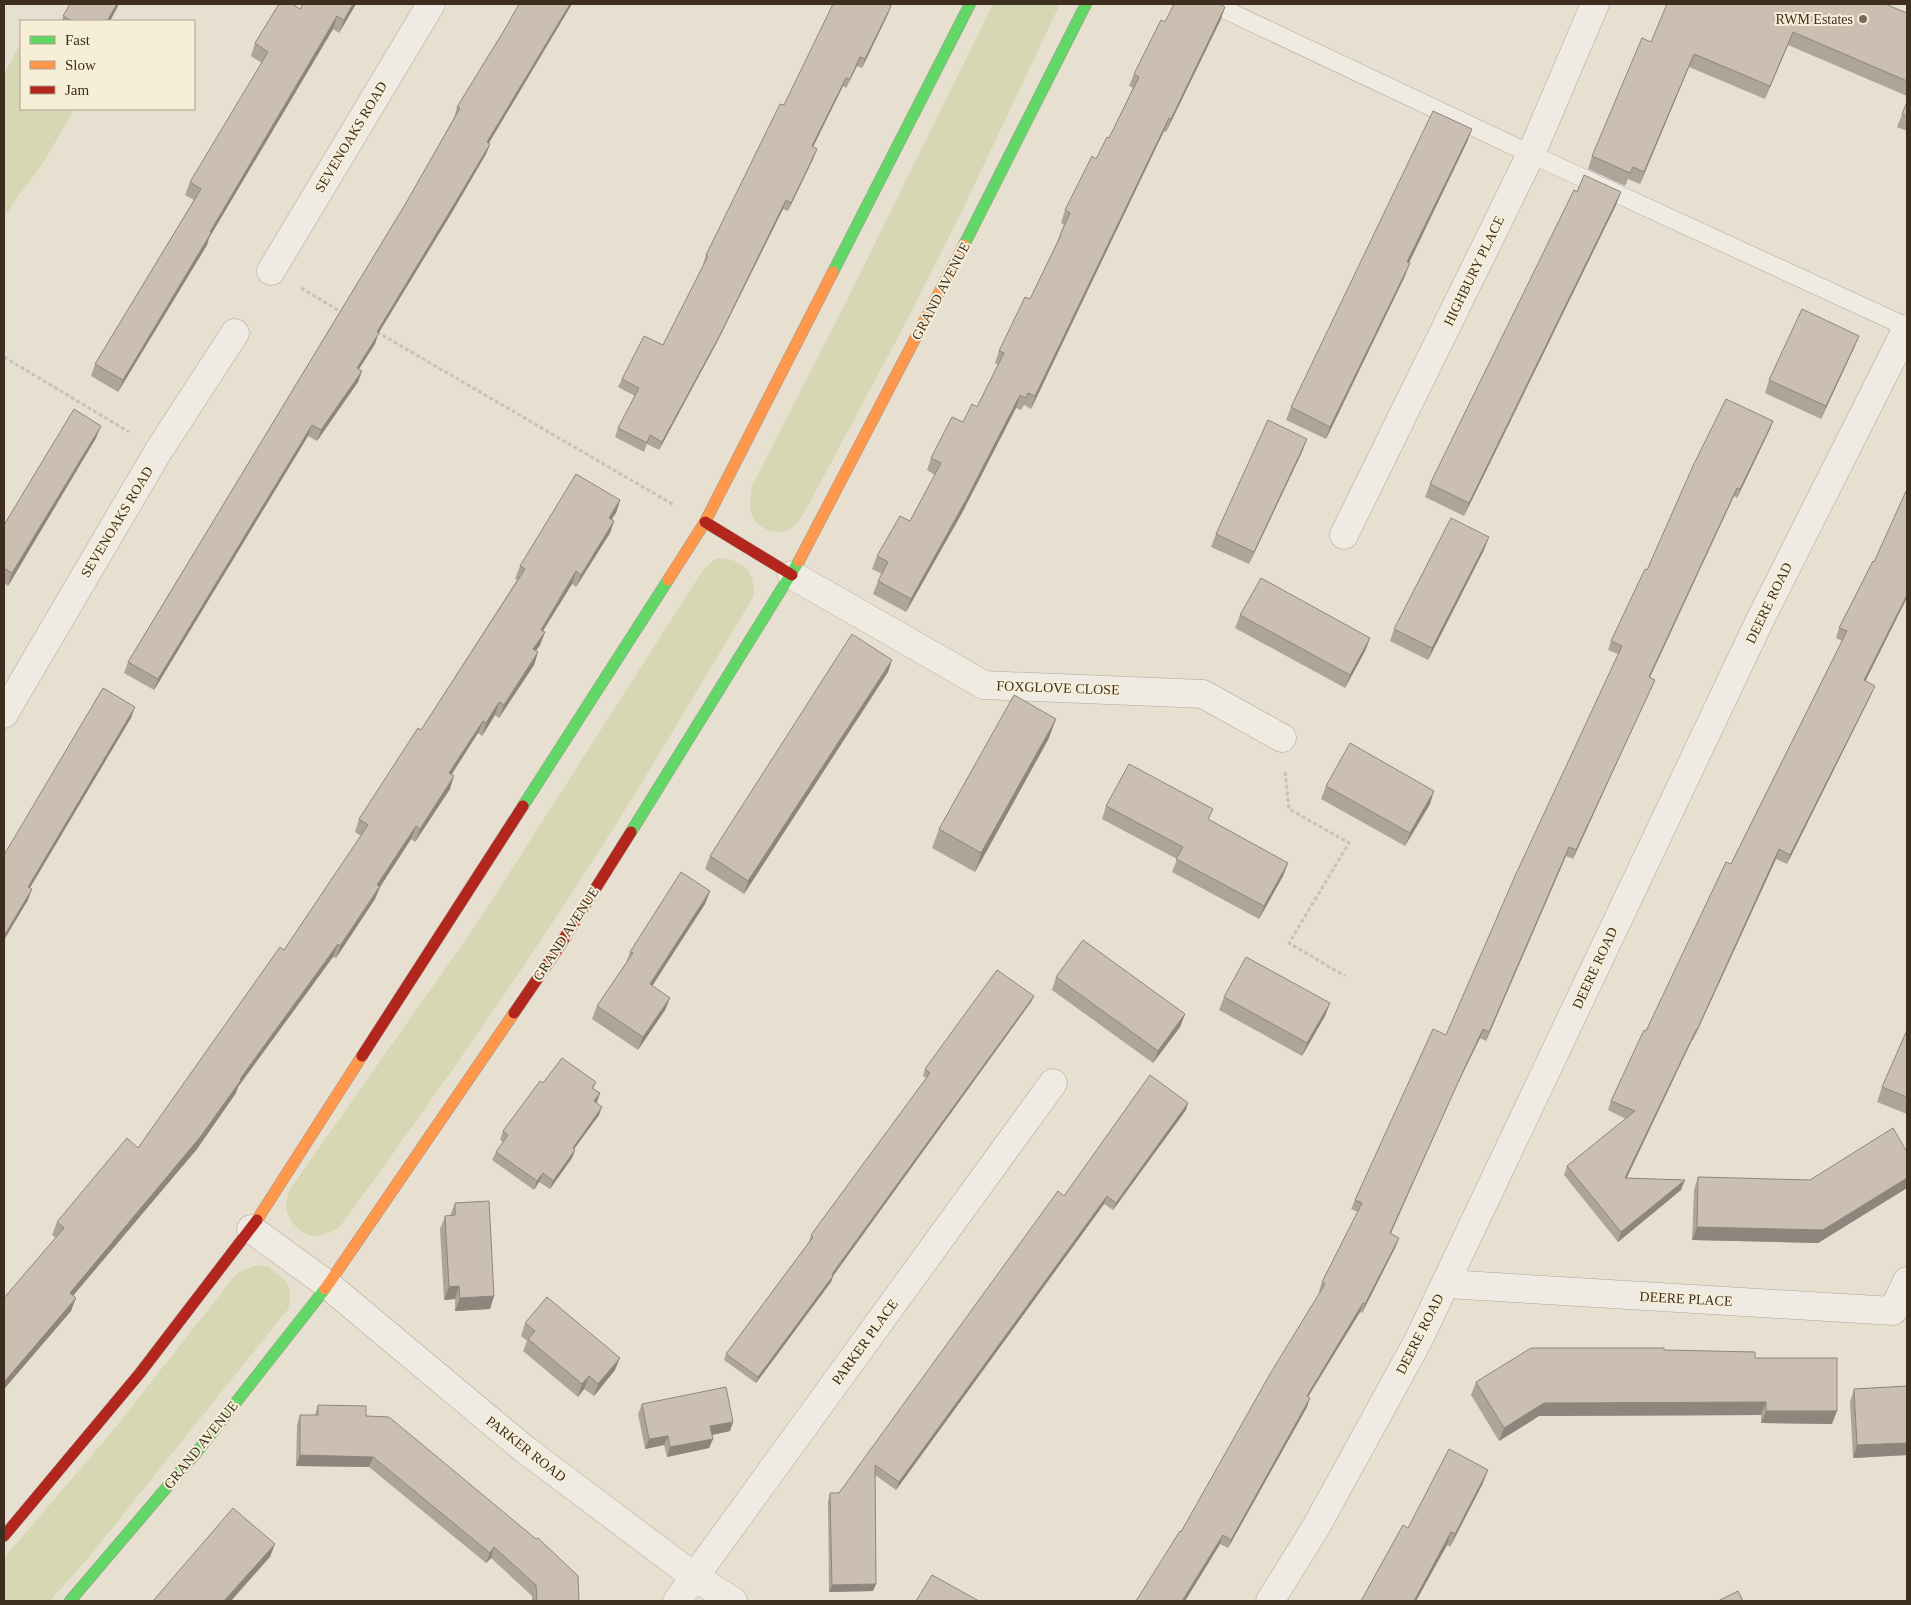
<svg xmlns="http://www.w3.org/2000/svg" width="1911" height="1605" font-family="'Times New Roman',serif">
	<rect width="100%" height="100%" fill="#e7e0d1"/>
	<!-- green -->
	<path fill="#d6d7b3" d="M993 4H1060L961 213 903 328 810 502C806 510 801 519 795 525 782 539 756 530 751 513 749 504 751 494 752 486L845 304Z
		M21 42V109H74L44 162 14 202 4 218V75Z
		M716 558C742 559 755 569 754 596 704 678 656 762 604 843 521 974 431 1102 339 1228 331 1231 321 1237 312 1236 299 1233 285 1218 286 1204 286 1199 289 1193 290 1189L478 922 703 570Z
		M254 1266H268L285 1280 290 1290 289 1308 89 1557 50 1601H4V1558L110 1434 238 1272Z"/>
	<g fill="none" stroke-linecap="round" stroke-linejoin="round">
		<defs>
			<path id="lane" d="M1213 4 1550 163 1907 327"/>
			<path id="street" d="M271 271 431 4
				M1344 535 1531 154 1595 4
				M792 575 984 685 1203 694 1282 738
				M4 714 159 450 235 333
				M251 1229 328 1285 523 1448 696 1578 733 1601
				M1446 1284 1893 1311 1907 1281
				M677 1601 1053 1083
				M1270 1601 1316 1527 1418 1341 1760 620 1907 328"/>
			<path id="fast" d="M964 245 1086 4
				M833 272 970 4
				M523 806 668 580
				M631 832 799 561
				M70 1601 196 1453 325 1289"/>
			<path id="slow" d="M799 561 964 245
				M668 580 705 522 833 272
				M257 1220 362 1056
				M325 1289 514 1013"/>
			<path id="jam" d="M705 522 792 575
				M514 1013 555 953 631 832
				M362 1056 523 806
				M4 1536 140 1373 257 1220"/>
		</defs>
		<!-- lane casing -->
		<use href="#lane" stroke="#ada599" stroke-width="19"/>
		<!-- street casing -->
		<use href="#street" stroke="#ada599" stroke-width="29"/>
		<!-- fast casing -->
		<use href="#fast" stroke="#9c958a" stroke-width="12"/>
		<!-- slow casing -->
		<use href="#slow" stroke="#9c958a" stroke-width="12"/>
		<!-- jam casing -->
		<use href="#jam" stroke="#9c958a" stroke-width="12"/>
		<!-- path -->
		<path stroke="#c8c2b9" stroke-width="3" stroke-dasharray="4 2.5" stroke-linecap="butt" d="M301 288 343 313
			M377 332 674 505
			M4 357 129 432
			M1285 772 1289 809 1349 843 1289 943 1345 976"/>
		<!-- lane -->
		<use href="#lane" stroke="#efebe3" stroke-width="18"/>
		<!-- street -->
		<use href="#street" stroke="#efebe3" stroke-width="28"/>
		<!-- fast -->
		<use href="#fast" stroke="#63d668" stroke-width="11"/>
		<!-- slow -->
		<use href="#slow" stroke="#ff974d" stroke-width="11"/>
		<!-- jam -->
		<use href="#jam" stroke="#b3261e" stroke-width="11"/>
	</g>
	<!-- wall -->
	<path fill="#afa499" d="M70 4H119L110 21H61Z
		M303 4H356L339 33 333 29 209 238 207 245 118 392 91 376 95 364 194 200 185 195 190 182 262 63 251 56 255 43 300 9Z
		M1907 13V96L1788 45 1765 99 1689 67 1640 184 1628 179 1625 186 1588 169 1592 156 1651 42Z
		M888 14 862 68 857 66 846 88 843 86 813 147 814 157 788 211 783 209 716 344 659 450 647 444 644 452 615 437 618 428 635 396 618 387 622 379 663 345 704 264H703L706 255 784 105Z
		M1221 19 1166 132 1164 131 1031 409 1024 405 1021 410 1016 408 962 513 906 612 873 594 878 581 882 574 872 569 877 556 910 521 935 475 927 470 931 458 963 422 977 407 998 365 995 363 999 351 1030 299 1055 247 1064 225 1061 223 1065 210 1109 138 1133 88 1129 86 1134 74 1165 22Z
		M505 29 489 143 490 144 486 154 451 214 378 334 375 344 359 369 362 371 358 382 317 441 308 436 154 690 124 673 128 662 406 203 454 118 457 107Z
		M1907 102V131L1897 127Z
		M1472 129 1467 142 1409 263 1405 276 1326 439 1286 420 1291 407Z
		M1577 192H1621L1616 205 1464 516 1425 497 1430 484Z
		M1859 336 1854 348 1821 419 1765 393 1769 380Z
		M1773 421 1770 429 1737 498 1734 496 1649 677 1655 680 1651 688 1573 859 1566 856 1486 1041 1480 1038 1457 1085 1390 1233 1396 1246 1362 1313 1360 1312 1308 1397 1307 1407 1228 1548 1220 1544 1185 1601H1136L1181 1532 1320 1292 1319 1291 1322 1282 1358 1212 1351 1209 1355 1200 1446 1035 1618 654 1608 650 1611 641 1647 570Z
		M96 438 8 586 4 583V525Z
		M1307 439 1302 452 1249 564 1211 547 1216 534Z
		M620 500 616 513 612 519 614 521 610 533 576 587 572 584 543 631 545 632 540 645 536 651 538 652 534 665 499 718 495 715 482 736 478 733 452 774 450 789 415 842 411 839 380 887 375 899 336 958 333 957 238 1087 236 1093 197 1149 73 1296 71 1311 4 1389V1298L56 1238 52 1235 57 1222 138 1148 284 950 361 836 355 832 359 819 421 730 517 580 515 579 520 566Z
		M1484 550 1428 660 1390 641 1394 629Z
		M1873 561 1865 681 1871 695 1787 864 1776 859 1693 1040H1692L1626 1178 1681 1190 1618 1242 1564 1175 1567 1166 1626 1119 1608 1110 1611 1101 1731 864 1842 641 1836 638 1839 628Z
		M1240 615 1370 638 1365 651 1345 688 1235 628Z
		M892 660 888 672 744 894 705 869 710 856Z
		M1049 738 975 872 932 848 939 829Z
		M1326 786 1430 804 1405 846 1321 799Z
		M1106 806 1210 820 1288 863 1283 876 1259 919 1172 872 1177 859 1102 819Z
		M710 891 705 904 652 986 670 998 665 1010 638 1050 592 1019 597 1006 626 963 630 952Z
		M1056 977 1185 1014 1180 1027 1153 1063 1052 990Z
		M1034 996 1031 1002 833 1276 831 1282 756 1383 724 1360 726 1354 809 1242 811 1235 927 1078 923 1076 925 1069Z
		M1224 997 1330 1003 1325 1016 1302 1056 1219 1010Z
		M1907 1030V1114L1877 1102 1882 1087Z
		M596 1082 593 1089 600 1093 596 1103 599 1115 574 1149 575 1150 572 1158 550 1189 539 1182 534 1190 492 1160 496 1152 503 1142 500 1140 503 1131 543 1083Z
		M1186 1110 1113 1210 1104 1204 896 1490 875 1475 876 1584 873 1591 829 1592 828 1501 830 1493H839L1064 1196Z
		M1907 1152V1188L1818 1243 1692 1240 1694 1190 1698 1177 1810 1180Z
		M455 1203 494 1296 490 1309 455 1311V1299L444 1300 440 1229 445 1216H450Z
		M525 1323 615 1370 594 1396 584 1389 578 1397 523 1351 527 1341 521 1336Z
		M1664 1350 1755 1358 1832 1424 1761 1423V1415L1539 1416 1499 1441 1471 1395 1476 1382Z
		M1907 1386V1455L1853 1458 1850 1402 1854 1389Z
		M642 1404 733 1422 730 1431 712 1435 713 1439 709 1448 667 1457 664 1445 645 1449 638 1414Z
		M318 1405 366 1416 579 1601H532V1596L491 1558 486 1563 369 1467 296 1466 297 1425 300 1415H315Z
		M1483 1483 1450 1547 1447 1545 1416 1601H1361L1408 1528Z"/>
	<!-- shaded-wall -->
	<path fill="#8e867d" d="M117 4H119L110 21H107Z
		M353 4H356L339 33 344 20Z
		M570 4H572L483 153 487 142Z
		M891 6 888 14 862 68 865 59Z
		M1225 7 1221 19 1166 132 1171 119Z
		M337 16 333 29 209 238 207 245 118 392 123 380Z
		M1793 32 1788 45 1765 99 1770 86Z
		M1694 54 1689 67 1640 184 1644 172Z
		M860 57 857 66 846 88 850 79Z
		M846 78 843 86 809 155 812 146Z
		M1169 118 1164 131 1031 409 1035 396Z
		M1472 129 1467 142 1403 275 1407 262Z
		M490 144 486 154 451 214 378 334 375 344 353 378 357 368 377 332Z
		M817 149 814 157 788 211 791 203Z
		M1621 192 1616 205 1464 516 1469 503Z
		M786 200 783 209 716 344 659 450 662 442Z
		M1410 263 1405 276 1326 439 1330 427Z
		M1859 336 1854 348 1821 419 1826 406Z
		M362 371 358 382 317 441 321 430Z
		M1020 395 1016 408 962 513 906 612 911 599Z
		M1773 421 1770 429 1737 498 1740 489Z
		M312 425 308 436 154 690 158 679Z
		M101 426 96 438 8 586 12 573Z
		M1307 439 1302 452 1249 564 1254 552Z
		M1737 488 1734 496 1646 686 1649 677Z
		M620 500 616 513 604 530 609 518Z
		M614 521 610 533 576 587 581 575Z
		M1489 537 1484 550 1428 660 1432 648Z
		M576 571 572 584 536 642 541 630Z
		M1907 595V598L1861 690 1864 680Z
		M545 632 540 645 528 662 533 649Z
		M1370 638 1365 651 1345 688 1350 675Z
		M538 652 534 665 499 718 504 705Z
		M892 660 888 672 744 894 748 881Z
		M1655 680 1651 688 1573 859 1576 850Z
		M1875 686 1871 695 1787 864 1790 855Z
		M499 702 495 715 482 736 486 723Z
		M135 707 131 718 24 898 28 887Z
		M1056 719 1049 738 975 872 981 853Z
		M483 721 478 733 444 786 449 773Z
		M454 776 450 789 415 842 420 829Z
		M1434 791 1430 804 1405 846 1410 833Z
		M416 826 411 839 380 887 375 899 336 958 340 946 377 885Z
		M1569 847 1566 856 1486 1041 1489 1032Z
		M1779 849 1776 859 1693 1040 1697 1030Z
		M1288 863 1283 876 1259 919 1264 906Z
		M32 889 28 900 4 940V936Z
		M710 891 705 904 645 997 650 984Z
		M338 944 333 957 238 1087 236 1093 197 1149 65 1305 70 1293 240 1079Z
		M1034 996 1031 1002 833 1276 831 1282 756 1383 758 1377Z
		M670 998 665 1010 638 1050 643 1037Z
		M1330 1003 1325 1016 1302 1056 1307 1043Z
		M1185 1014 1180 1027 1153 1063 1158 1051Z
		M1483 1029 1480 1038 1457 1085 1387 1242 1390 1233 1461 1076Z
		M1696 1030 1692 1040 1622 1188 1625 1178Z
		M600 1093 597 1102 591 1110 594 1101Z
		M1188 1103 1186 1110 1113 1210 1116 1203Z
		M602 1107 599 1115 569 1156 573 1148Z
		M575 1150 572 1158 550 1189 553 1181Z
		M543 1173 539 1182 534 1190 537 1181Z
		M1907 1178V1188L1818 1243 1692 1240 1697 1227Z
		M1685 1180 1681 1190 1618 1242 1621 1232Z
		M1107 1196 1104 1204 896 1490 899 1482Z
		M1399 1238 1396 1246 1362 1313 1365 1304Z
		M459 1286 455 1299 444 1300 449 1287Z
		M494 1296 490 1309 455 1311 460 1298Z
		M76 1298 71 1311 4 1389V1384L5 1381Z
		M1363 1303 1360 1312 1303 1405 1307 1396Z
		M620 1358 615 1370 594 1396 598 1384Z
		M589 1376 584 1389 578 1397 582 1384Z
		M1310 1398 1307 1407 1228 1548 1231 1540Z
		M1766 1402 1761 1415 1539 1416 1499 1441 1504 1428 1544 1403Z
		M1766 1411H1837L1832 1424 1761 1423Z
		M733 1422 730 1431 707 1436 710 1426Z
		M668 1436 664 1445 645 1449 649 1439Z
		M713 1439 709 1448 667 1457 670 1447Z
		M1907 1443V1455L1853 1458 1857 1445Z
		M300 1455 373 1457 369 1467 296 1466Z
		M1488 1470 1483 1483 1450 1547 1455 1534Z
		M1451 1532 1447 1545 1416 1601H1414Z
		M1223 1535 1220 1544 1185 1601H1182Z
		M275 1544 270 1557 231 1601H224Z
		M494 1547 491 1558 486 1563 490 1553Z
		M876 1584 873 1591 829 1592 832 1585Z"/>
	<!-- building -->
	<path fill="#cbbfb2" stroke="#8e867d" d="M70 4H117L107 21H72L63 16Z
		M279 4H292L300 9 303 4H353L344 20 337 16 210 232 211 233 123 380 95 364 201 189 190 182 268 52 255 43Z
		M519 4H570L487 142 490 144 455 203 377 332 379 333 357 368 362 371 321 430 312 425 158 679 128 662 406 203 460 108 457 107 505 29Z
		M833 4H888L891 6 865 59 860 57 850 79 846 78 812 146 817 149 791 203 786 200 720 335 662 442 650 435 647 443 618 428 639 388 622 379 644 336 663 345 708 256 706 255 780 104 784 105Z
		M1174 4H1219L1225 7 1171 119 1169 118 1035 396 1028 393 1026 398 1020 395 966 500 911 599 878 581 888 562 877 556 900 516 910 521 941 463 931 458 952 417 963 422 972 404 977 407 1004 353 999 351 1025 297 1030 299 1061 235H1060L1070 213 1065 210 1092 156 1096 159 1107 137 1109 138 1139 77 1134 74 1161 20 1165 22Z
		M1667 4H1885L1907 13V81L1793 32 1770 86 1694 54 1644 172 1633 167 1630 173 1592 156 1642 38 1651 42Z
		M1907 102V116L1902 114Z
		M1433 111 1472 129 1407 262 1410 263 1330 427 1291 407Z
		M1584 175 1621 192 1469 503 1430 484 1574 190 1577 192Z
		M1802 309 1859 336 1826 406 1769 380Z
		M1726 399 1773 421 1740 489 1737 488 1649 677 1655 680 1576 850 1569 847 1489 1032 1483 1029 1461 1076 1390 1233 1399 1238 1365 1304 1363 1303 1307 1396 1310 1398 1231 1540 1223 1535 1182 1601H1136L1180 1531 1181 1532 1270 1374 1325 1284 1322 1282 1362 1203 1355 1200 1433 1029 1446 1035 1515 876 1622 646 1611 641 1645 569 1647 570 1693 466Z
		M74 409 101 426 12 573 4 568V525Z
		M1268 420 1307 439 1254 552 1216 534Z
		M576 474 620 500 609 518 614 521 581 575 576 571 541 630 545 632 533 649 538 652 504 705 499 702 486 723 483 721 449 773 454 776 420 829 416 826 377 885 380 886 340 946 338 944 240 1079 241 1080 201 1136 70 1293 76 1298 5 1381 4 1380V1298L64 1228 57 1222 127 1138 138 1148 280 947 284 950 368 825 359 819 418 728 421 730 525 569 520 566Z
		M1907 489V595L1864 680 1875 686 1790 855 1779 849 1697 1030H1696L1625 1178 1685 1180 1621 1232 1567 1166 1635 1111 1611 1101 1644 1030 1646 1031 1726 862 1731 864 1847 631 1839 628 1873 561 1874 562Z
		M1451 518 1489 537 1432 648 1394 629Z
		M1261 578 1370 638 1350 675 1240 615Z
		M852 634 892 660 748 881 710 856Z
		M103 688 135 707 28 887 32 889 4 936V855Z
		M1014 695 1056 719 981 853 939 829Z
		M1350 743 1434 791 1410 833 1326 786Z
		M1129 764 1213 809 1208 819 1288 863 1264 906 1176 859 1183 847 1106 806Z
		M681 872 710 891 650 984 670 998 643 1037 597 1006 633 953 630 952Z
		M1083 940 1185 1014 1158 1051 1056 977Z
		M1246 957 1330 1003 1307 1043 1224 997Z
		M997 970 1034 996 832 1274 833 1276 758 1377 726 1354 813 1237 811 1235 930 1073 925 1069Z
		M1907 1030V1097L1882 1087Z
		M562 1058 596 1082 592 1088 600 1093 594 1101 602 1107 573 1148 575 1150 553 1181 543 1173 537 1181 496 1152 508 1135 503 1131 540 1081 543 1083Z
		M1150 1075 1188 1103 1116 1203 1107 1196 899 1482 875 1465 876 1584 832 1585 830 1493H839L1058 1191 1064 1196Z
		M1893 1128 1907 1152V1178L1823 1230 1697 1227 1698 1177 1810 1180Z
		M489 1201 494 1296 460 1298 459 1286 449 1287 445 1216 455 1215V1203Z
		M547 1297 620 1358 598 1384 589 1376 582 1384 528 1339 535 1331 525 1323Z
		M1531 1348H1664V1350L1755 1352V1358H1837V1411H1766V1402L1544 1403 1504 1428 1476 1382Z
		M1907 1386V1443L1857 1445 1854 1389Z
		M726 1387 733 1422 710 1426 713 1439 670 1447 668 1436 649 1439 642 1404Z
		M318 1405 366 1406V1416L389 1417 536 1539 538 1538 578 1576 579 1601H537L536 1585 494 1547 490 1553 373 1457 300 1455V1415H318Z
		M1449 1449 1488 1470 1455 1534 1451 1532 1414 1601H1361L1403 1525 1408 1528Z
		M233 1508 275 1544 224 1601H153Z
		M932 1575 979 1601H916Z
		M1738 1591 1743 1601H1718Z"/>
	<!-- markers -->
	<circle fill="#786c5e" stroke="#f7eed8" stroke-width="2" cx="1863" cy="19" r="5"/>
	<g text-anchor="middle" dominant-baseline="central" stroke-width="4" stroke-linejoin="round" paint-order="stroke">
		<!-- poi labels -->
		<g font-size="14" fill="#3d2e20" stroke="#f7eed8" text-anchor="end">
			<text x="1853" y="19">RWM Estates</text>
		</g>
		<!-- street labels -->
		<g font-size="14" fill="#3d2e20" stroke="#f7eed8">
			<text transform="translate(351 137) rotate(-59)">SEVENOAKS ROAD</text>
			<text transform="translate(1474 271) rotate(-64)">HIGHBURY PLACE</text>
			<text transform="translate(941 291) rotate(-62)">GRAND AVENUE</text>
			<text transform="translate(117 522) rotate(-59)">SEVENOAKS ROAD</text>
			<text transform="translate(1769 603) rotate(-64)">DEERE ROAD</text>
			<text transform="translate(1058 688) rotate(2)">FOXGLOVE CLOSE</text>
			<text transform="translate(566 934) rotate(-57)">GRAND AVENUE</text>
			<text transform="translate(1595 968) rotate(-65)">DEERE ROAD</text>
			<text transform="translate(1686 1299) rotate(3)">DEERE PLACE</text>
			<text transform="translate(1420 1334) rotate(-63)">DEERE ROAD</text>
			<text transform="translate(865 1342) rotate(-54)">PARKER PLACE</text>
			<text transform="translate(201 1445) rotate(-51)">GRAND AVENUE</text>
			<text transform="translate(526 1449) rotate(38)">PARKER ROAD</text>
		</g>
	</g>
	<!-- border -->
	<rect width="1911" height="1605" fill="none" stroke="#3d2e20" stroke-width="10"/>
	<!-- legend -->
	<rect x="20" y="20" width="175" height="90" fill="#f7eed8" stroke="#ada18e"/>
	<rect x="30" y="36" width="25" height="8" fill="#63d668" stroke="#ada18e"/>
	<text x="65" y="45" font-size="15" fill="#3d2e20">Fast</text>
	<rect x="30" y="61" width="25" height="8" fill="#ff974d" stroke="#ada18e"/>
	<text x="65" y="70" font-size="15" fill="#3d2e20">Slow</text>
	<rect x="30" y="86" width="25" height="8" fill="#b3261e" stroke="#ada18e"/>
	<text x="65" y="95" font-size="15" fill="#3d2e20">Jam</text>
</svg>
